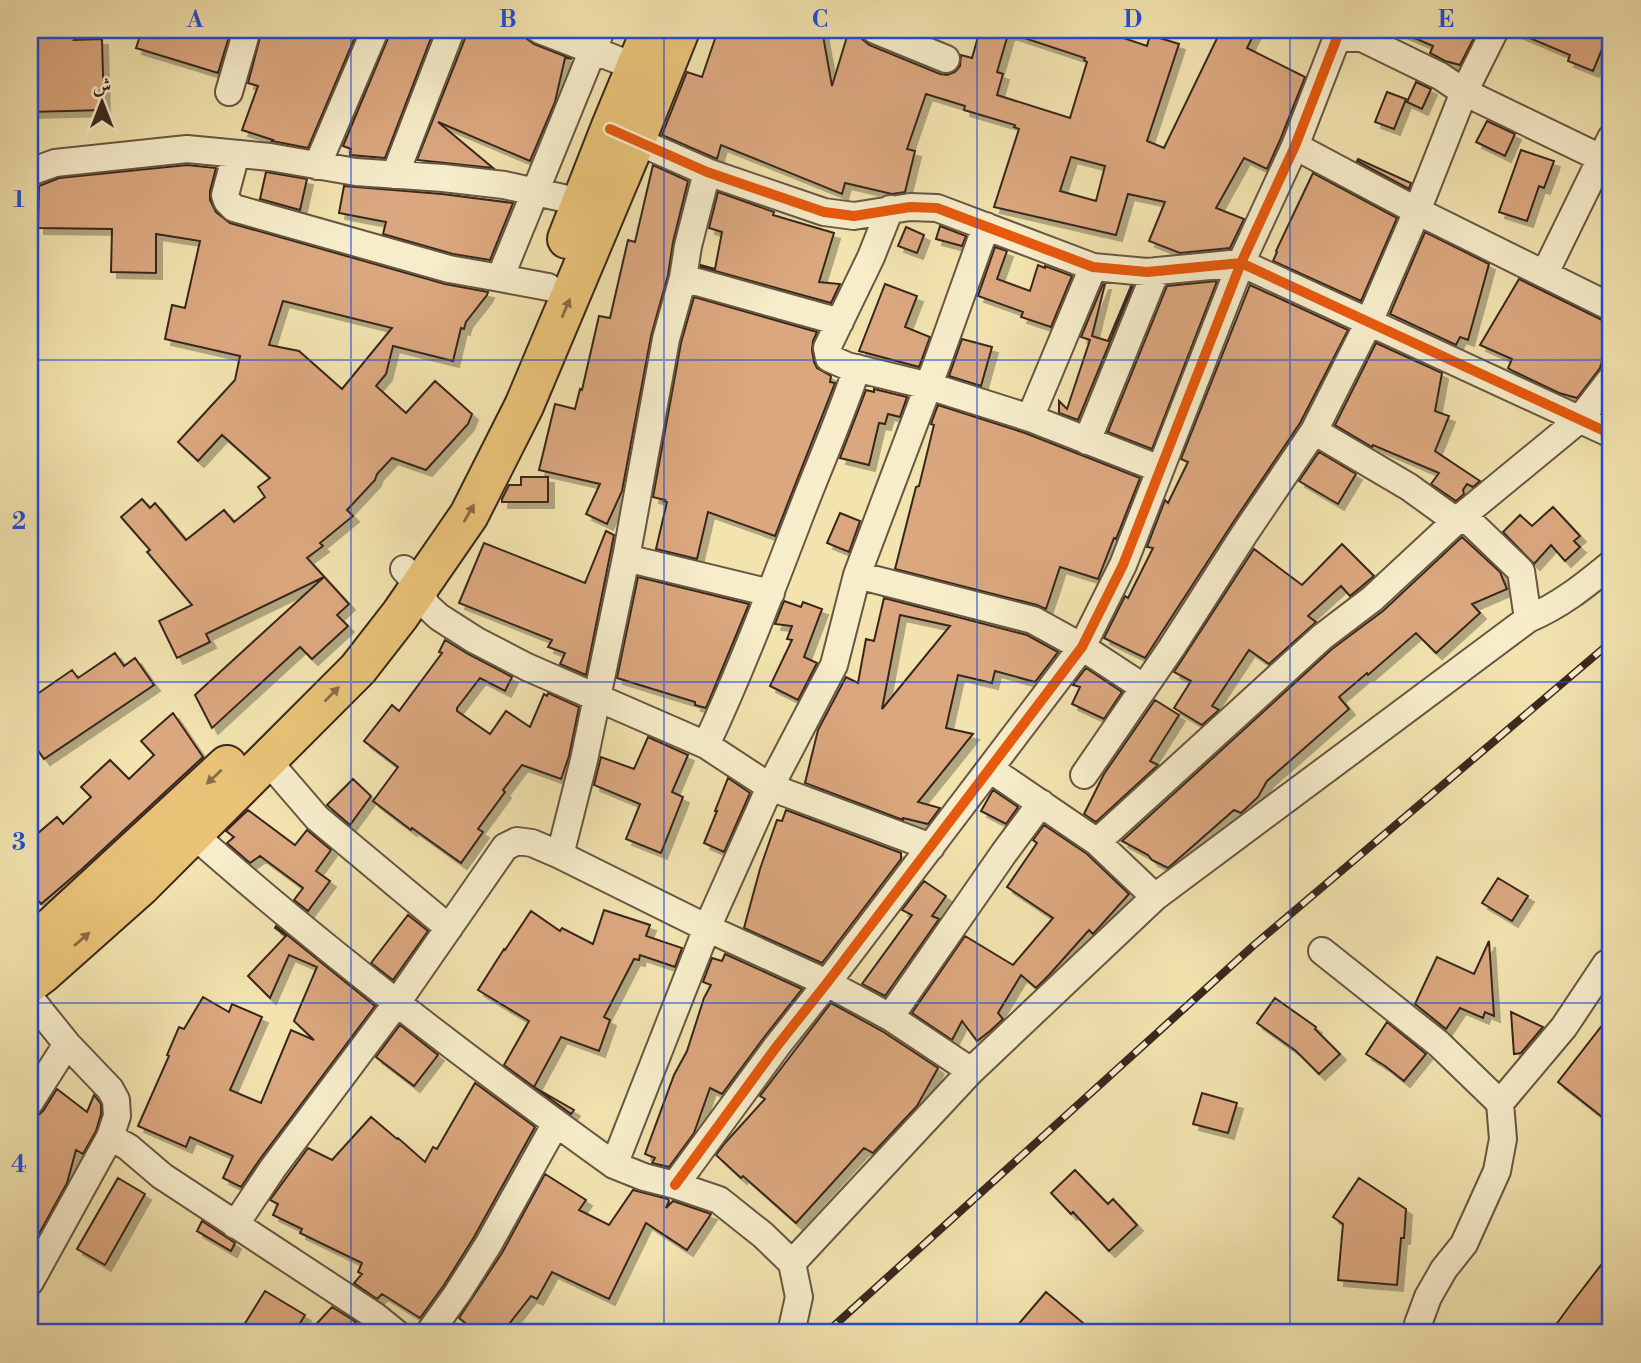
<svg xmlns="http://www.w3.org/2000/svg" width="1641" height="1363" font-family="'Libre Bodoni',Amiri,serif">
	<defs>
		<filter id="shadow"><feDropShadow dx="6" dy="6" stdDeviation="0" flood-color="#0004"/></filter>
	</defs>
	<rect width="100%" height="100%" fill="#f2e3af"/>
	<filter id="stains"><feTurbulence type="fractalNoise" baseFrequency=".00286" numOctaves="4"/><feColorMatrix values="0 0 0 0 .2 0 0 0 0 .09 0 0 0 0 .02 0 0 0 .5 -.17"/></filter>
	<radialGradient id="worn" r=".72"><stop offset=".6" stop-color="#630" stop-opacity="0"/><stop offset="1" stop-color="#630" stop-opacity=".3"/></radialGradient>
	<!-- building -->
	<path fill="#dba77f" stroke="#39281d" stroke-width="2" fill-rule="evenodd" filter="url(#shadow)" d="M37 30H79L74 40 102 39 104 110 30 112V45Z
		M142 30H231L218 73 136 48Z
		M262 30H358L308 148 272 141 273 140 242 130 258 86 248 83Z
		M390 30H434L385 158 350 155 351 149 343 146 389 36Z
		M466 30H525L527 39 534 44 572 59 565 58 555 102 530 161 438 122 493 168 417 160 466 36Z
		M718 30H822L832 86 849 30H860L862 39 869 45 940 74 947 75 955 72 960 66 961 55 972 58 980 30H1100L1147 46 1150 35 1179 44 1147 141 1164 148 1221 30H1256L1247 48 1305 77 1280 140 1267 169 1244 158 1216 208 1244 219 1230 248 1180 253 1149 241 1165 202 1128 194 1116 235 994 207 1019 129 1014 127 1015 125 964 110 965 106 926 94 907 149 915 151 905 192 892 194 845 183 842 194 721 145 717 159 662 135 687 72 702 77ZM1009 31V33L1085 58 1084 60 1087 62 1070 118 997 95 1003 74 997 72ZM1071 157 1105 166 1096 201 1060 191Z
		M1396 30H1478L1460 65 1445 61 1430 53 1433 46Z
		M1511 30H1610L1593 71 1568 61 1570 55Z
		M1416 82 1431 89 1422 109 1407 102Z
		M1387 92 1406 99 1394 129 1375 122Z
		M1487 121 1515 134 1505 156 1476 142Z
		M1521 150 1554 161 1544 188 1539 186 1527 221 1499 212Z
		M1358 159 1411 183 1409 189 1357 161Z
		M187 165 216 168 210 191V200L216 212 230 223 445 284 488 292 487 295 466 322 464 329 461 328 453 361 393 346 386 374 376 386 406 413 435 381 472 414 468 424 426 470 392 458 377 474 375 480 347 510 353 516 320 543 323 546 307 558 349 604 337 615 348 626 312 659 300 647 212 728 195 695 324 577 206 634 210 642 177 658 159 621 192 605 147 552 150 550 121 517 142 499 150 508 155 503 186 540 224 510 234 522 265 497 258 487 270 478 222 435 198 461 178 442 235 380 240 356 165 339 172 305 185 308 200 241 156 234V273L111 272 112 229 38 228 39 186 59 178ZM283 301 392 328 342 389 299 351 269 345Z
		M653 165 688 181 673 242 668 275 651 336 622 491 607 524 586 514 600 484 539 470 555 404 575 409 580 389 582 390 599 316 610 318 628 240 635 242Z
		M266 172 307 179 300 210 260 199Z
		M1313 173 1397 218 1361 301 1273 261 1277 252 1276 251Z
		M344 186 442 194 513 203 490 260 453 254 383 234 386 222 339 213Z
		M718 192 774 212 773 215 834 233 819 282 840 284 831 303 701 267V265L715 269 722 232 709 228Z
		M940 226 966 236 962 246 936 239Z
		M906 227 924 235 917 253 898 246Z
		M1425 232 1489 264 1468 340 1460 337 1456 345 1390 314Z
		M995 247 1007 251 997 279 1030 291 1038 265 1045 268V266L1072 276 1051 327 1021 317 1023 312 978 296Z
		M1519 279 1604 321 1611 323V361L1603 358 1600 368 1577 398 1559 393 1513 371 1508 368 1512 359 1480 345Z
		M1217 281 1152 449 1108 432 1167 286Z
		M885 284 917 296 905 327 930 337 919 367 859 351Z
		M1103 284H1105L1092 336 1108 341 1131 286H1133L1078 420 1059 413V401L1067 409 1090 340 1081 337Z
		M1250 285 1348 330 1300 423 1232 524 1145 658 1104 638 1125 596 1128 598 1153 548 1147 547 1165 500 1168 503 1188 462 1181 459Z
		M694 297 817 332 813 341 812 350 814 362 817 368 831 376 830 382 835 383 775 536 708 512 697 559 656 549 667 502 664 501 665 500 653 497 681 343Z
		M962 339 992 347 981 386 949 376Z
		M1376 343 1442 373 1435 411 1449 416 1435 451 1480 481 1473 487 1467 484 1463 490 1464 494 1456 501 1431 484 1439 473 1373 445 1372 447 1335 425Z
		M874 389 907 397 900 417 888 414 885 424 879 423 869 465 840 458 866 390 874 392Z
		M938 405 1025 433 1140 478 1116 539 1114 538 1098 579 1060 567 1046 609 1037 605 895 569 916 487 919 486 934 425 931 424 932 421Z
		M1319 452 1356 474 1338 504 1299 481Z
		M521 477H548V502H502V499L509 485H521Z
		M1553 507 1580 536 1574 541 1580 547 1565 561 1551 545 1534 564 1503 532 1520 515 1532 526Z
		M840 513 860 521 849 552 827 543Z
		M606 531 614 535 586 675 560 664 565 653 548 647 552 640 459 603 484 543 585 583Z
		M1462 537 1500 572 1507 589 1472 604 1480 613 1436 653 1416 633 1368 675 1367 673 1339 697 1349 709 1267 781 1258 797 1241 813 1234 810 1168 868 1152 860 1148 855 1122 841 1332 649 1383 611Z
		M1342 544 1374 576 1350 596 1341 586 1308 616 1316 622 1269 664 1249 650 1212 706 1219 710 1202 725 1174 708 1191 681 1174 672 1254 549 1302 585Z
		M638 577 749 604 706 708 695 705V702L617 678Z
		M884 598 1027 635 1058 652 1035 682 995 671 992 683 958 675 946 728 973 734 918 802 940 808 928 824 903 818V820L805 783 818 730 846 677 858 683 866 639 874 641ZM900 615 950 626 882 709Z
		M784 601 801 607 803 602 822 609 804 657 817 663 798 700 770 686 792 640 787 639 792 626 775 624Z
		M445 640 468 654 512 677 505 691 480 678 457 708V711L490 734 506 711 530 727 544 694 547 696 548 693 579 707 569 756 561 779 522 765 503 790 505 792 478 829 483 832 461 863 412 828 411 830 373 801 398 767 364 741 392 705 399 711 442 653 439 652Z
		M115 653 124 666 135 658 154 685 44 759 30 739V699L72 670 78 678Z
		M1086 668 1122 692 1104 719 1072 704 1080 687 1073 685Z
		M1155 700 1179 715 1150 761 1158 765 1096 822 1084 814 1104 774Z
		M173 713 203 757 82 869 41 904 30 891V840L57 817 63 824 91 797 81 787 110 760 129 779 154 755 141 741Z
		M648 737 688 755 672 792 683 797 661 853 626 839 640 804 594 785 601 757 634 769Z
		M728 778 750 793 724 852 704 843 717 811H715Z
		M353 779 371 796 350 825 327 805Z
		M993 790 1018 807 1006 824 981 811Z
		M248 810 295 845 307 830 331 850 316 871 330 881 308 911 294 900 303 888 260 856 250 863 227 843 234 837 226 831Z
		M786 810 901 853V859L822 963 744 928 760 869 777 820 782 821Z
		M1044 825 1087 854 1129 894 1093 934 1089 930 1049 975 1036 988 1021 975 998 1013 1003 1019 990 1031 977 1041 962 1021 952 1040 912 1013 965 936 1013 965 1053 918 1007 887 1037 843 1033 840Z
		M1498 878 1528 896 1512 921 1482 903Z
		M924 881 946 896 932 916 939 919 885 996 862 984 912 915 902 910Z
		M604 910 650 925 646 936 682 948 675 967 640 955 639 960 634 959 604 1017 610 1020 599 1051 561 1037 534 1087 574 1110 571 1114 504 1065 529 1021 478 990 504 949 505 950 531 911 560 931 562 928 593 944Z
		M408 915 428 931 393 980 371 963Z
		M276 926 375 1006 260 1159 241 1187 223 1178 233 1156 190 1137 186 1147 138 1126 169 1056 167 1055 179 1027 184 1029 203 997 229 1012 232 1004 262 1017 230 1090 261 1103 291 1030 314 1040 294 1021 317 967 289 955 270 998 248 976 286 936 275 928Z
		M1489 941 1494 1016 1485 1012 1483 1018 1460 1008 1446 1029 1415 1004 1437 957 1474 974Z
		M725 954 802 989 765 1036 722 1094 710 1088 694 1133 669 1167 652 1163 655 1158 645 1154 674 1075 687 1051 704 998 711 985 703 982 712 958 722 961Z
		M1275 998 1316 1027 1315 1029 1340 1054 1319 1074 1296 1051 1257 1023Z
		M831 1003 882 1031 938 1068 917 1106 873 1153 864 1148 796 1223 743 1176 741 1178 716 1155 725 1143 765 1099 760 1096Z
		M1511 1012 1543 1027 1521 1053 1514 1054Z
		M1611 1014V1124L1558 1082Z
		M1387 1022 1426 1054 1404 1081 1385 1066 1366 1054Z
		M400 1025 438 1055 414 1086 376 1057Z
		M475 1083 535 1127 474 1237 444 1285 420 1318 382 1294 377 1299 354 1283 362 1274 358 1272 362 1263 300 1233 302 1229 273 1215 278 1204 270 1200 308 1148 332 1160 371 1117 397 1139 398 1138 425 1162 433 1147 437 1149Z
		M57 1089 87 1112 94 1095 101 1104V1114L96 1131 83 1154 76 1150 67 1183 30 1250V1118L37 1116 43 1111Z
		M1202 1093 1237 1103 1228 1133 1193 1124Z
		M1075 1170 1108 1204 1113 1199 1137 1225 1109 1251 1073 1212 1071 1214 1051 1193Z
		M545 1174 586 1200 579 1210 609 1225 633 1190 668 1199 669 1201 666 1208 673 1201 711 1214 687 1250 646 1223 609 1299 552 1272 537 1299 531 1296 502 1333H478L459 1318 502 1253Z
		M118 1178 145 1194 105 1265 77 1249Z
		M1359 1178 1406 1209 1404 1238H1401L1397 1285 1338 1280 1343 1224 1333 1217Z
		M202 1221 235 1243 231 1251 197 1231Z
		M1611 1252V1333H1550L1571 1304Z
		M265 1291 305 1315 294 1333H239Z
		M1046 1292 1095 1333H1011Z
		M332 1307 356 1322 346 1333H308Z"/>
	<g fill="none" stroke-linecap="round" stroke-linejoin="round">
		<defs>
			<path id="minor" d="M540 30 636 67
				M875 30 946 59
				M1336 38H1362L1440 76 1464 92 1611 163
				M229 92 247 30
				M621 134 707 172 824 212 854 216 910 207 937 208 1093 267 1147 272 1241 263 1611 434
				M1295 146 1417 211 1611 307
				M236 154 225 195 227 201 234 208 449 269 500 278 601 30
				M317 166 375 30
				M30 172 55 163 187 149 270 157 356 172 443 178 504 185 581 202
				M395 175 451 30
				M890 209 871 257 827 348 829 358 847 366 929 386 1030 418 1160 469
				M1545 273 1611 138
				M500 278 548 287
				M683 278 840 322
				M1030 418 1093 267
				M1314 431 1409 487 1456 521H1469L1521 571 1528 619C1561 605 1584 586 1611 564
				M1087 441 1156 271
				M626 558 771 593
				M404 569 420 587 426 605 439 617 475 640 527 667 706 745 770 787 931 847
				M857 575 1033 620 1082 647 1143 687
				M706 745C741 670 770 594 799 518 818 468 840 419 857 368
				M267 760 317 818 449 928
				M990 769 1097 842 1155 897
				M1084 775 1172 647 1245 533 1314 431 1369 322 1417 211 1464 92 1495 30
				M193 834C327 953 469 1061 614 1165L644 1177 675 1185 719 1200 763 1235 792 1263 799 1297 791 1333
				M1097 842 1322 637 1372 599 1456 521 1580 419 1611 379
				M560 855 584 760 626 558 666 339 683 278 688 246 707 172
				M1322 951 1439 1044 1500 1103 1503 1139 1497 1171 1464 1244 1444 1269 1428 1297 1418 1324 1417 1333
				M30 998 67 1044 110 1089 116 1100 117 1116 110 1137 128 1147 162 1176 375 1316 396 1333
				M890 1017 1004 853 1041 803
				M30 1102 67 1044
				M1500 1103 1564 1027 1606 964
				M614 1165 707 928 770 787 834 665 857 575 937 363 986 226
				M675 1185 777 1046 827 983 1082 647 1123 565 1241 263 1295 146 1340 30
				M235 1225 273 1168 396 1004 505 847 517 841 532 843 560 855 707 928 827 983 890 1017 971 1071
				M792 1263 971 1071 1155 897 1528 619
				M30 1282 110 1137
				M429 1333 457 1294 488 1245 556 1123"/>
			<path id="primary" d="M567 239 610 129 651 30
				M30 947 227 765
				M30 983 42 974 141 886 358 669 400 615 469 515 524 406 636 140 680 30"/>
		</defs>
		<!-- minor casing -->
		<use href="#minor" stroke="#675742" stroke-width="30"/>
		<!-- primary casing -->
		<use href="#primary" stroke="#39281d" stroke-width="42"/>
		<!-- minor -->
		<use href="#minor" stroke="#f7edcb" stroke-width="26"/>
		<!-- primary -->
		<use href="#primary" stroke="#e9c278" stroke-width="38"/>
		<defs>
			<path id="rail" d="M826 1333 1253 946 1611 642"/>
		</defs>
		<!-- rail casing -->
		<use href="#rail" stroke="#39281d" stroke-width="8"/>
		<!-- rail -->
		<use href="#rail" stroke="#f7edcb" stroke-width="5" stroke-dasharray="16" stroke-linecap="butt"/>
		<defs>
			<path id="cycleway" d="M610 129 707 172 824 212 854 216 910 207 937 208 1093 267 1147 272 1241 263 1611 434
				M675 1185 777 1046 827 983 1082 647 1123 565 1241 263 1295 146 1340 30"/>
		</defs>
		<!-- cycleway casing -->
		<use href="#cycleway" stroke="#f7edcb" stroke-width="15"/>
		<!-- cycleway -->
		<use href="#cycleway" stroke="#e8590c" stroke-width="10"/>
	</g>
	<!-- one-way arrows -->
	<defs><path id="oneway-solid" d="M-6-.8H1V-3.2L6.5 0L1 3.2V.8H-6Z" transform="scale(1.75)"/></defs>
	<g fill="#886d46">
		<use href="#oneway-solid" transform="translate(566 308) rotate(-67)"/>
		<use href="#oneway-solid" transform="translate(469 513) rotate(-60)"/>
		<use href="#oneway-solid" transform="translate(332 694) rotate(-45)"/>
		<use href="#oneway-solid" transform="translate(214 777) rotate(137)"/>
		<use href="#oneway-solid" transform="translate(82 939) rotate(-41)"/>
	</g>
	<!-- grid -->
	<path fill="none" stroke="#1d4ed8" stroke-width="2" stroke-opacity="0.55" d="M351 30V1333M664 30V1333M977 30V1333M1290 30V1333M30 360H1611M30 682H1611M30 1003H1611"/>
	<!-- margin -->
	<rect width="1641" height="1363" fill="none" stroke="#f2e3af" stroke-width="77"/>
	<!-- north arrow -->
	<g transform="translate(102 102)" stroke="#f7edcb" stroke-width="5" paint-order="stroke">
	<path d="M0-5L12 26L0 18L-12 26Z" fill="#39281d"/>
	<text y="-10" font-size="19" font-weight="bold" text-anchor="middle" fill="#39281d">ش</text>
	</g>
	<rect x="38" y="38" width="1564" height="1286" fill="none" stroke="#1d4ed8" stroke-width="2.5"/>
	<g font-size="23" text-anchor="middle" font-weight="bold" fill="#1d4ed8">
		<text x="195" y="27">A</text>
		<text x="508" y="27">B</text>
		<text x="820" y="27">C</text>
		<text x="1133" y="27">D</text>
		<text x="1446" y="27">E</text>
		<text x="19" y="207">1</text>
		<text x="19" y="529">2</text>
		<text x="19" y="850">3</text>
		<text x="19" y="1172">4</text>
	</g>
	<rect width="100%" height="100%" filter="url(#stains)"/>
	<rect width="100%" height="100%" fill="url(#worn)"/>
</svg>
